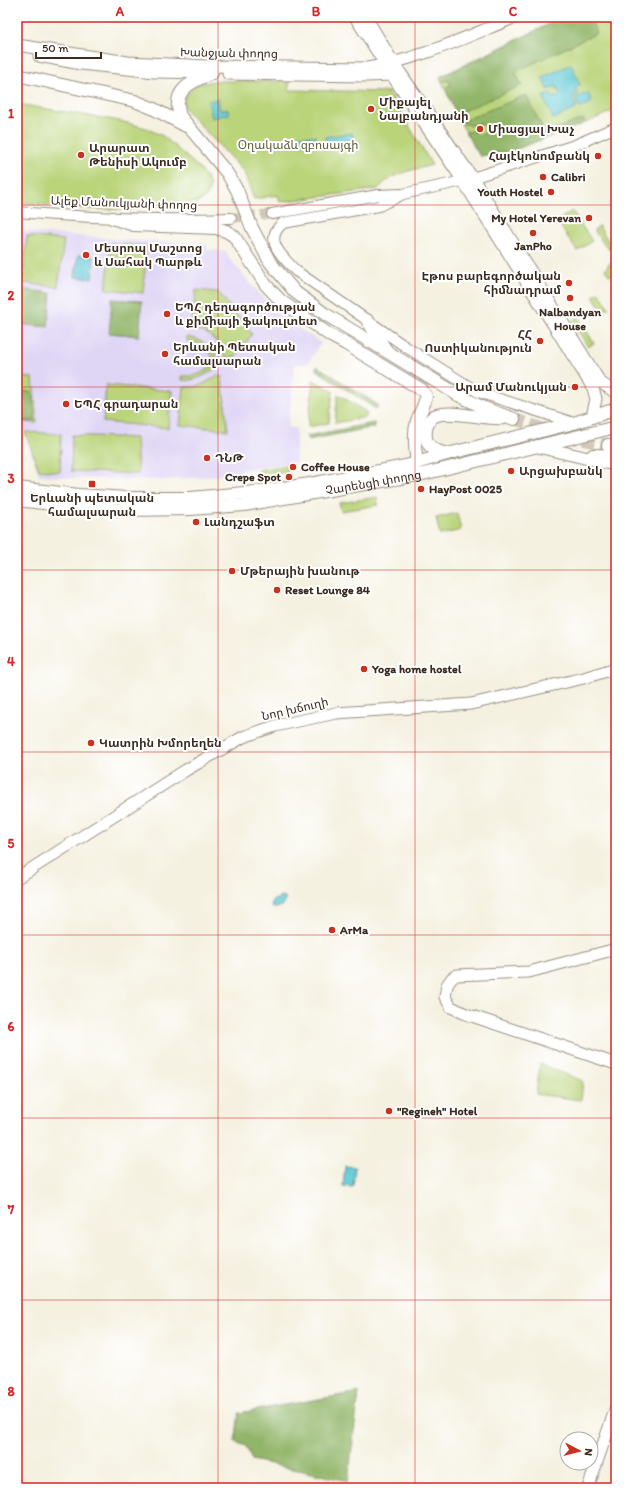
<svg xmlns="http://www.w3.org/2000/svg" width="633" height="1505" font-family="Itim,'Noto Sans Armenian',sans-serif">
	<rect width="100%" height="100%" fill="#fff"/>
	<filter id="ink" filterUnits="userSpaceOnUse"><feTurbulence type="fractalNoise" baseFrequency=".025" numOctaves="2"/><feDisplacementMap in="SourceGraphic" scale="8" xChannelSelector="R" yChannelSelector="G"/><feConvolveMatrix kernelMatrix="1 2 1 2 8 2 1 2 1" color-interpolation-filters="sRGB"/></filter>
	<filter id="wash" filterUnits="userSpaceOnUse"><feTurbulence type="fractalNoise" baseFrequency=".012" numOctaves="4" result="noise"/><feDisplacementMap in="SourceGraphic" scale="16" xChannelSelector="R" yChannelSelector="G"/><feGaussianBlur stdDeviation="0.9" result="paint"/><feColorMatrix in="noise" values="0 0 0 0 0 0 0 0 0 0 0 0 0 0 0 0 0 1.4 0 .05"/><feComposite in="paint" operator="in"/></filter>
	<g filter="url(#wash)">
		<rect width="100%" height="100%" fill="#f5f1e1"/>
		<!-- built -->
		<path fill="#dfd5f5" d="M17 231 138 241 206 244 207 250 227 251 228 257 276 313 321 343 307 364H295L288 427 296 428V462L241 470 240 474 163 480 71 478 39 475 17 410Z"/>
		<!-- green -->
		<path fill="#b9d479" stroke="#7a7f4c" d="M564 17H616V110L585 123 511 151 480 156 460 122 440 77Z
			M215 81H289V90L389 92 432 165C413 170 391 173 378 189L280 202 278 195 254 199 244 172 185 109 183 100C194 84 197 84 215 81Z
			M17 104 120 121 146 128 163 136 198 167 207 178 210 185 209 192 205 198 198 202 132 209H93L17 202Z
			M572 211 592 241 577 251 557 221Z
			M599 226 610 244V250L606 247 594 230Z
			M27 236 64 240 58 287 22 283Z
			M111 243 147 246 143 293 106 289Z
			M616 258V271L610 276 605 270 609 264Z
			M196 290 218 292 252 334 236 356 225 358C217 340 210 331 191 329Z
			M599 292 609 308 602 310 593 296Z
			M578 317 594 343 588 347 572 321Z
			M187 337C200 339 208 345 216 354V359L212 358V355C205 347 197 342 187 341Z
			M210 365H215L213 370C203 377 194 381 182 380V376C193 377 201 374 210 368Z
			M216 376 222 377 228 430 180 425 184 387C198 388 205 384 216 376Z
			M17 377 33 378 37 423 23 422 17 400Z
			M313 380 333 391 329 423 308 427Z
			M106 385 172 391 168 428 103 422Z
			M338 394 366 412 367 413 366 417 335 423Z
			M25 432 61 434 60 472 39 470Z
			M72 435 136 438 138 474 71 471Z
			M287 465 288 472 259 475 258 470Z
			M377 497 378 505 341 511 339 503Z
			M457 513 461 530 440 535 436 518Z
			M540 1064 583 1081 581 1100 536 1094Z"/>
		<!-- forest -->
		<path fill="#92b669" stroke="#667044" d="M564 17H589L597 33 515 72 522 85 456 114 445 88 451 85 448 80 442 82 440 77Z
			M526 95 545 133 583 119 585 123 511 151 480 156 465 132 474 131 478 135H482L485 133 486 127 481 123 477 124 475 127 460 122Z
			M21 289 51 293 48 327 18 324Z
			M112 299 142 301 139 336 109 333Z
			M317 366 378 405 376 409 315 369Z
			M17 391 32 392 35 421H24L17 398Z
			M374 423 375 427 308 440 307 436Z
			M359 1392 348 1481 252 1460 246 1446 235 1442 239 1413Z"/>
		<!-- water -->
		<path fill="#5bc8d3" stroke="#4b7978" d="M571 64 580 85 575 88 578 94 572 97 577 108 553 119 543 97 550 93 553 98 560 94 556 86 548 90 542 78Z
			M588 93 592 102 580 108 575 98Z
			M218 99 220 110 228 109 229 114 212 118 208 101Z
			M352 133 353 140 326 143 325 137Z
			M288 136H316V143H288Z
			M78 255 94 257 92 279 75 277Z
			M281 897 285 898 286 901C282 906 277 910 271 907L272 901Z
			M345 1166 355 1167 353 1187 343 1186Z"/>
	</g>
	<g filter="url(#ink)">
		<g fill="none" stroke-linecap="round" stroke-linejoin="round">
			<!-- tertiary-tunnel -->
			<path stroke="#d0c9ba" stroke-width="10" stroke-dasharray="10 5" stroke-linecap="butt" d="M231 218 272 214"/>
			<!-- primary-tunnel -->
			<path stroke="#d0c9ba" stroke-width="12" stroke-dasharray="12 6" stroke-linecap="butt" d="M514 419 569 437 608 445"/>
			<defs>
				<path id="tertiary" d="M403 194 379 206 283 223C262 240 283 257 296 271L406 347 478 392 574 423
					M17 212C88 218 159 221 231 218
					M272 214 378 195 403 194 463 181 575 145 616 127"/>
				<path id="secondary" d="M355 17 401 89 463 181 593 388 596 399 592 417
					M366 17 393 62 472 177 600 382 616 393
					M17 45 128 62 209 66 367 68C416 61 470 35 516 17
					M39 56 81 64 155 72 209 73
					M228 74 366 76 392 75
					M17 878 186 770 243 737 275 726 336 713 471 704 584 678 616 668
					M616 949 529 972 457 975 452 978 447 985 445 997 451 1007 466 1014 616 1064
					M588 1488 616 1407"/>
				<g id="primary">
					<path d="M212 73C192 82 171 89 180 116L227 173 237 190 252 228 270 262 295 292 325 314 460 396 484 408 514 419"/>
					<path d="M17 75 135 101 152 108 186 126"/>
					<path d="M112 218 134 225 216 228 226 231 234 236 266 285 281 301 331 336 346 344 422 390 426 396C425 405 420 412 417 421 413 434 415 450 417 463"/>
					<path d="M367 320 386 350"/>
					<path d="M608 445 616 446"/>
					<path d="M540 447 616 465"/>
					<path d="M447 454C441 452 435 451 431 447 422 439 425 419 437 415 455 410 483 420 504 418"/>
					<path d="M593 455 616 456"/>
					<path d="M17 488 79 495 128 498H191L255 492 310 484 406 466 447 454 574 423 616 409"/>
					<path id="s1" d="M17 500 79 507 127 510 190 509 244 505 423 474 616 427"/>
				</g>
			</defs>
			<!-- tertiary casing -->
			<use href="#tertiary" stroke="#988e80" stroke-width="12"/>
			<!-- secondary casing -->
			<use href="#secondary" stroke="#988e80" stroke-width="13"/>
			<!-- primary casing -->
			<use href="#primary" stroke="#988e80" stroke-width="14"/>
			<!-- tertiary -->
			<use href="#tertiary" stroke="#fff" stroke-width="10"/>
			<!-- secondary -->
			<use href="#secondary" stroke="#fff" stroke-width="11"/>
			<!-- primary -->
			<use href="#primary" stroke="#fff" stroke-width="12"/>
		</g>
	</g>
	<!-- grid -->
	<path fill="none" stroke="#d62828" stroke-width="1" stroke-opacity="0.55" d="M218 17V1488M415 17V1488M17 205H616M17 387H616M17 570H616M17 752H616M17 935H616M17 1118H616M17 1300H616"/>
	<!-- markers -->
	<g fill="#c8321e" stroke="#fff" stroke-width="1.5">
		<circle cx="371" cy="109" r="4"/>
		<circle cx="480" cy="129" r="4"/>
		<circle cx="81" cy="155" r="4"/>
		<circle cx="598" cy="156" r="4"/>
		<circle cx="543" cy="177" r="4"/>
		<circle cx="551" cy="192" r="4"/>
		<circle cx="589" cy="218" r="4"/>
		<circle cx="533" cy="233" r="4"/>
		<circle cx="86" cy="255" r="4"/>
		<circle cx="569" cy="283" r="4"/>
		<circle cx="570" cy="298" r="4"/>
		<circle cx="167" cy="314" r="4"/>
		<circle cx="540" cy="341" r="4"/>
		<circle cx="165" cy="354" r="4"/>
		<circle cx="575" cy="387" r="4"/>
		<circle cx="66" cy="404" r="4"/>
		<circle cx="207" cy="458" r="4"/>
		<circle cx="293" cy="467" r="4"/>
		<circle cx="511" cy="471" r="4"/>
		<circle cx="289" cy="477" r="4"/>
		<rect x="88" y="480" width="8" height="8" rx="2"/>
		<circle cx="421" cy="489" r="4"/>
		<circle cx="196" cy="522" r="4"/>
		<circle cx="232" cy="571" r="4"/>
		<circle cx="277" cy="590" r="4"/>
		<circle cx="364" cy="669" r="4"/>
		<circle cx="91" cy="743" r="4"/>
		<circle cx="332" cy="930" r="4"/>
		<circle cx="389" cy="1111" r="4"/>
	</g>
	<g text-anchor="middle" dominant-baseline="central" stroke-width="4" stroke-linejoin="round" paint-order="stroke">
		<!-- street labels -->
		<g font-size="12" fill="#3b2a1e" stroke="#fff">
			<text transform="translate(229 53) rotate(1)">Խանջյան փողոց</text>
			<text transform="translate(124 203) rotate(2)">Ալեք Մանուկյանի փողոց</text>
			<text stroke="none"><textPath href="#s1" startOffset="359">Չարենցի փողոց</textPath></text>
			<text transform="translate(295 709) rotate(-13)">Նոր խճուղի</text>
		</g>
		<!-- poi labels -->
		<g font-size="12" font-weight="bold" fill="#3b2a1e" stroke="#fff" text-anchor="start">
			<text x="379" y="102">Միքայել<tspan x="379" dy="14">Նալբանդյանի</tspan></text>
			<text x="488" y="129">Միացյալ Խաչ</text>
			<text x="89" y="148">Արարատ<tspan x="89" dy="14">Թենիսի Ակումբ</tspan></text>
			<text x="590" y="156" text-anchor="end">Հայէկոնոմբանկ</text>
			<text x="551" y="177">Calibri</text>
			<text x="543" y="192" text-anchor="end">Youth Hostel</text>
			<text x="581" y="218" text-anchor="end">My Hotel Yerevan</text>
			<text x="533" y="246" text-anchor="middle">JanPho</text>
			<text x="94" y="248">Մեսրոպ Մաշտոց<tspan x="94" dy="14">և Սահակ Պարթև</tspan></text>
			<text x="561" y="276" text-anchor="end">Էթոս բարեգործական<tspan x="561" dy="14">հիմնադրամ</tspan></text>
			<text x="175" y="307">ԵՊՀ դեղագործության<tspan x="175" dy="14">և քիմիայի ֆակուլտետ</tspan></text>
			<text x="570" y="312" text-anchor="middle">Nalbandyan<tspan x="570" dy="14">House</tspan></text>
			<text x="532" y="334" text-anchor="end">ՀՀ<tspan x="532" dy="14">Ոստիկանություն</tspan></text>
			<text x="173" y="347">Երևանի Պետական<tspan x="173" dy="14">համալսարան</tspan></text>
			<text x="567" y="387" text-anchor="end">Արամ Մանուկյան</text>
			<text x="74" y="404">ԵՊՀ գրադարան</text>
			<text x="215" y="458">ԴՆԹ</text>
			<text x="301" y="467">Coffee House</text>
			<text x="519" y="471">Արցախբանկ</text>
			<text x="281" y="477" text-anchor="end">Crepe Spot</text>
			<text x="429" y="489">HayPost 0025</text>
			<text x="92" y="498" text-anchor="middle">Երևանի պետական<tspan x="92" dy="14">համալսարան</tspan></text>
			<text x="204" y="522">Լանդշաֆտ</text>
			<text x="240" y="571">Մթերային խանութ</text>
			<text x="285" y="590">Reset Lounge 84</text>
			<text x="372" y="669">Yoga home hostel</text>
			<text x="99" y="743">Կատրին Խմորեղեն</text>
			<text x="340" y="930">ArMa</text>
			<text x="397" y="1111">"Regineh" Hotel</text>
		</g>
		<!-- park labels -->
		<g font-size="12" fill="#615d39" stroke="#fff">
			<text x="298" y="145">Օղակաձև զբոսայգի</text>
		</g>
	</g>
	<!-- margin -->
	<rect width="633" height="1505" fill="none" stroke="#fff" stroke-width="44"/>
	<!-- north arrow -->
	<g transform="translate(579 1451) rotate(97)"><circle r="19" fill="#ffffff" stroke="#b1aaa5"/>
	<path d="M0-3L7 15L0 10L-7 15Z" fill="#c8321e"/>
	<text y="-6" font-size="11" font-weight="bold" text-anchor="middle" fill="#3b2a1e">N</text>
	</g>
	<!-- scale -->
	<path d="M36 52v6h65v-6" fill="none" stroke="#3b2a1e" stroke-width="2"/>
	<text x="42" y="52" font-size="12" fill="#3b2a1e" stroke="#ffffff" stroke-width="3" paint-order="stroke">50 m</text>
	<rect x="22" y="22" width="589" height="1461" fill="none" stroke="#d62828" stroke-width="1.5"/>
	<g font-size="13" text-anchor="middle" font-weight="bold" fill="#d62828">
		<text x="120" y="16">A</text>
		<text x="316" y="16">B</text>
		<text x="513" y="16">C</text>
		<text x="11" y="118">1</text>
		<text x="11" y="300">2</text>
		<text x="11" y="483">3</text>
		<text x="11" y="666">4</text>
		<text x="11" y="848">5</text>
		<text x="11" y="1031">6</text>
		<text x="11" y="1214">7</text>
		<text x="11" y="1396">8</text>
	</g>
</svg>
